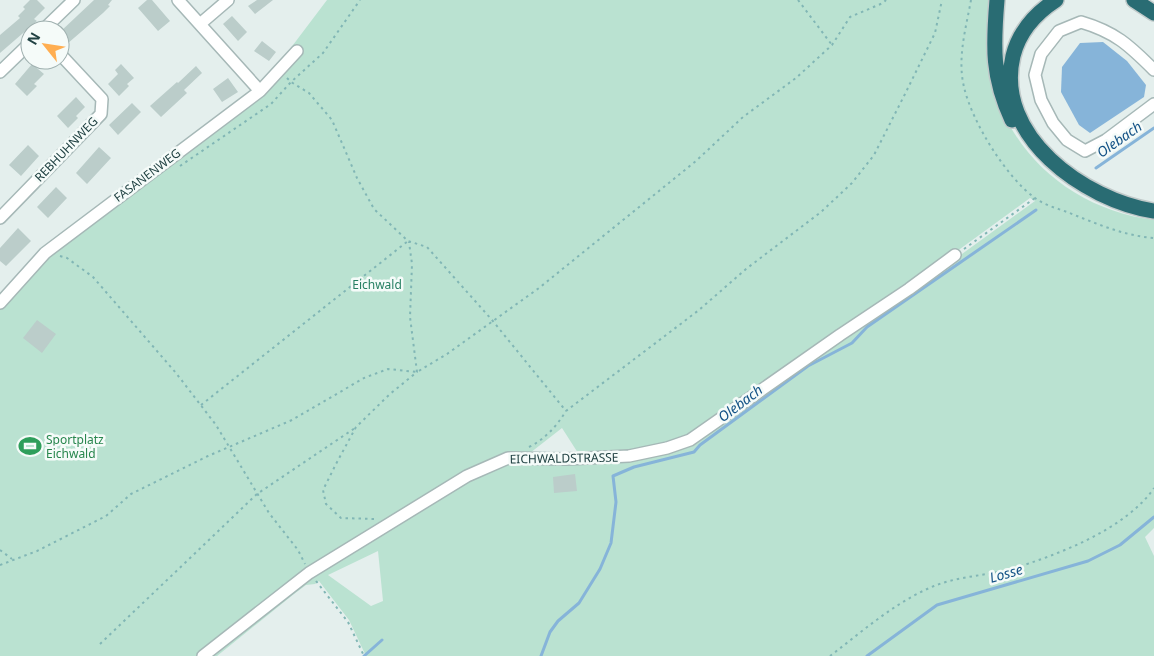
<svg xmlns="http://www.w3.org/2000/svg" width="1154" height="656" font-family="'Noto Sans',sans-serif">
	<rect width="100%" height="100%" fill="#e4efed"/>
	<!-- green -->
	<path fill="#bae2d1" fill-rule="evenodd" d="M327 0H990C988 22 987 43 990 65 1001 149 1071 210 1154 220V528L1145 537 1154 556V656H366L349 620 319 581 315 584 306 585 294 594 217 656H0V298L44 251 262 86ZM1030 198 1035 201 911 291 811 357 691 442 671 450 629 459 592 462 521 460 562 428 578 453 601 455 664 446 690 437 938 265ZM378 551 383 601 371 606 328 575Z"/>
	<!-- water -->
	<path fill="#86b4d9" d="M1103 42 1127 61 1146 85 1144 97 1090 133 1079 125 1061 92 1062 67 1080 43Z"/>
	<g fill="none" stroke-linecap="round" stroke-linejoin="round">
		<!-- stream -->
		<path stroke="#86b4d9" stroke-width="3" d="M1096 168 1154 128
			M364 656 382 640
			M541 656 550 632 558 621 579 603 600 569 611 543 616 502 613 476 634 467 694 452 700 445 808 366 852 343 867 327 1036 210
			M867 656 937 605 1088 561 1120 545 1154 517"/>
	</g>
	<!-- building -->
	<path fill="#bbcdca" d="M30 0H37L45 8 34 19 37 21 0 53V35L20 18 18 16 25 9 23 7Z
		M94 0H112L108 5 110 6 103 13 67 44 60 37V32Z
		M147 0H152L170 21 158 31 138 8Z
		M257 0H273L255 14 248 6Z
		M232 16 247 32 238 41 223 24Z
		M262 41 276 52 269 61 254 51Z
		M32 64 44 74 34 84 37 86 27 96 15 84Z
		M121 64 134 78 127 84 129 86 119 96 108 84 118 74 115 70Z
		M196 66 202 73 184 90 187 93 161 117 150 106 177 82 178 83Z
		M228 78 238 92 222 102 213 89Z
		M76 97 85 107 76 116 78 118 68 128 57 116Z
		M132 103 141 112 118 135 109 125Z
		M28 145 39 156 21 176 9 165Z
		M99 147 111 158 87 184 76 173Z
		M56 187 67 198 48 218 37 207Z
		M18 228 31 241 6 266 0 261V248Z
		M37 320 56 334 42 353 23 338Z
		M575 474 577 491 554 493 553 477Z"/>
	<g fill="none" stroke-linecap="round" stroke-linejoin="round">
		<defs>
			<path id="minor" d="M178 0 260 91
				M200 24 228 0
				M43 30 74 0
				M1154 70C1129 45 1115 32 1081 22L1059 31 1041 54 1035 75 1041 100 1053 123 1067 140 1085 151 1106 140 1154 104
				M0 72 30 43
				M0 218 101 114 102 99 60 54
				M0 303 45 253 260 91 297 51
				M203 656 309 573 467 476 508 458 566 459 629 456 667 448 690 440 840 335 909 289 955 255"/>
			<path id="highway" d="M997 0C993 47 992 77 1012 120
				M1056 0C1036 13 1019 32 1013 56 994 136 1084 200 1154 211
				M1134 0 1154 13"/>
		</defs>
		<!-- minor casing -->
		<use href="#minor" stroke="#a6b8b7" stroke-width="14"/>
		<!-- highway casing -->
		<use href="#highway" stroke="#c1caca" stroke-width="18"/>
		<!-- path -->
		<path stroke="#81b6b5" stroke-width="2" stroke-dasharray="2.5 4" stroke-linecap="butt" d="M798 0 832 45
			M971 0C966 28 957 58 964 87 972 122 1006 177 1035 198 1044 205 1056 208 1067 212 1095 223 1124 236 1154 238
			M287 78 291 82 309 93 332 120 357 178 374 209 408 241 427 247 492 320 566 411
			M180 166 271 104 291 82 323 53 360 0
			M964 249 1035 198
			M60 256 67 258 93 277 176 373 216 425 269 513 298 550 305 564
			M201 405 408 241
			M529 447C545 439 556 427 566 411L699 310 746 269 821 212 852 183 874 155 905 94 935 33 942 0
			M374 519 341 518 326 504 323 490 336 464 356 427 390 394 417 372 410 317 412 264 409 242
			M0 550 12 559
			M0 565 37 551 106 516 131 494 208 456 292 420 364 378 388 369 417 372 447 354 539 288 696 161 743 117 796 78 832 45 850 17 883 3 886 0
			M316 581 348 622 364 656
			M100 644 257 494 355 428
			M830 656C863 631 895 602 934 586 959 576 985 576 1011 569 1058 555 1126 529 1154 488"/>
		<!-- minor -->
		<use href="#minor" stroke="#fff" stroke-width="11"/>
		<!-- highway -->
		<use href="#highway" stroke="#296c73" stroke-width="15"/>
	</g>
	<!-- icons -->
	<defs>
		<symbol id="stadium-bare" viewBox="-9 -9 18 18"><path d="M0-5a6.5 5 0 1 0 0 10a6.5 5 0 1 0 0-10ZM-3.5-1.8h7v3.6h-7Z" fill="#2e9e5b" stroke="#f5fbf9" stroke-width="2.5" paint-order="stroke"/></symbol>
	</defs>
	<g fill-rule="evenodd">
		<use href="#stadium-bare" x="14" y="430" width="32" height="32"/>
	</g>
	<g text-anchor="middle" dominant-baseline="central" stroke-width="5" stroke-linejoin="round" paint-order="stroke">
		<!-- street labels -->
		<g font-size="12" fill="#214243" stroke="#f5fbf9">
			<text transform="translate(66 149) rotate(-46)">REBHUHNWEG</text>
			<text transform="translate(147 175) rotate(-37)">FASANENWEG</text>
			<text transform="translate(564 458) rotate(-1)">EICHWALDSTRASSE</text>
		</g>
		<!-- park labels -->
		<g font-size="12" fill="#267f62" stroke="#f5fbf9">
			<text x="377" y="284">Eichwald</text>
		</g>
		<!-- leisure labels -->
		<g font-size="12" fill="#27864d" stroke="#f5fbf9" text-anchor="start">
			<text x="46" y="439">Sportplatz<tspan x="46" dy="14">Eichwald</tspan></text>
		</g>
		<!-- water labels -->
		<g font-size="14" font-style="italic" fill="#135286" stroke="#f5fbf9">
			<text transform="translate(1119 139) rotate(-35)">Olebach</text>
			<text transform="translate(740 403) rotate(-37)">Olebach</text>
			<text transform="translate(1006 573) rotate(-16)">Losse</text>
		</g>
	</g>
	<!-- north arrow -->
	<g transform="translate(45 45) rotate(300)"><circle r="24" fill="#f5fbf9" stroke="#a0b1b0"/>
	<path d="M0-4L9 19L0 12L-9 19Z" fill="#ffae51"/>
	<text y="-8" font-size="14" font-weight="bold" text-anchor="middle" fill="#214243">N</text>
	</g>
</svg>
